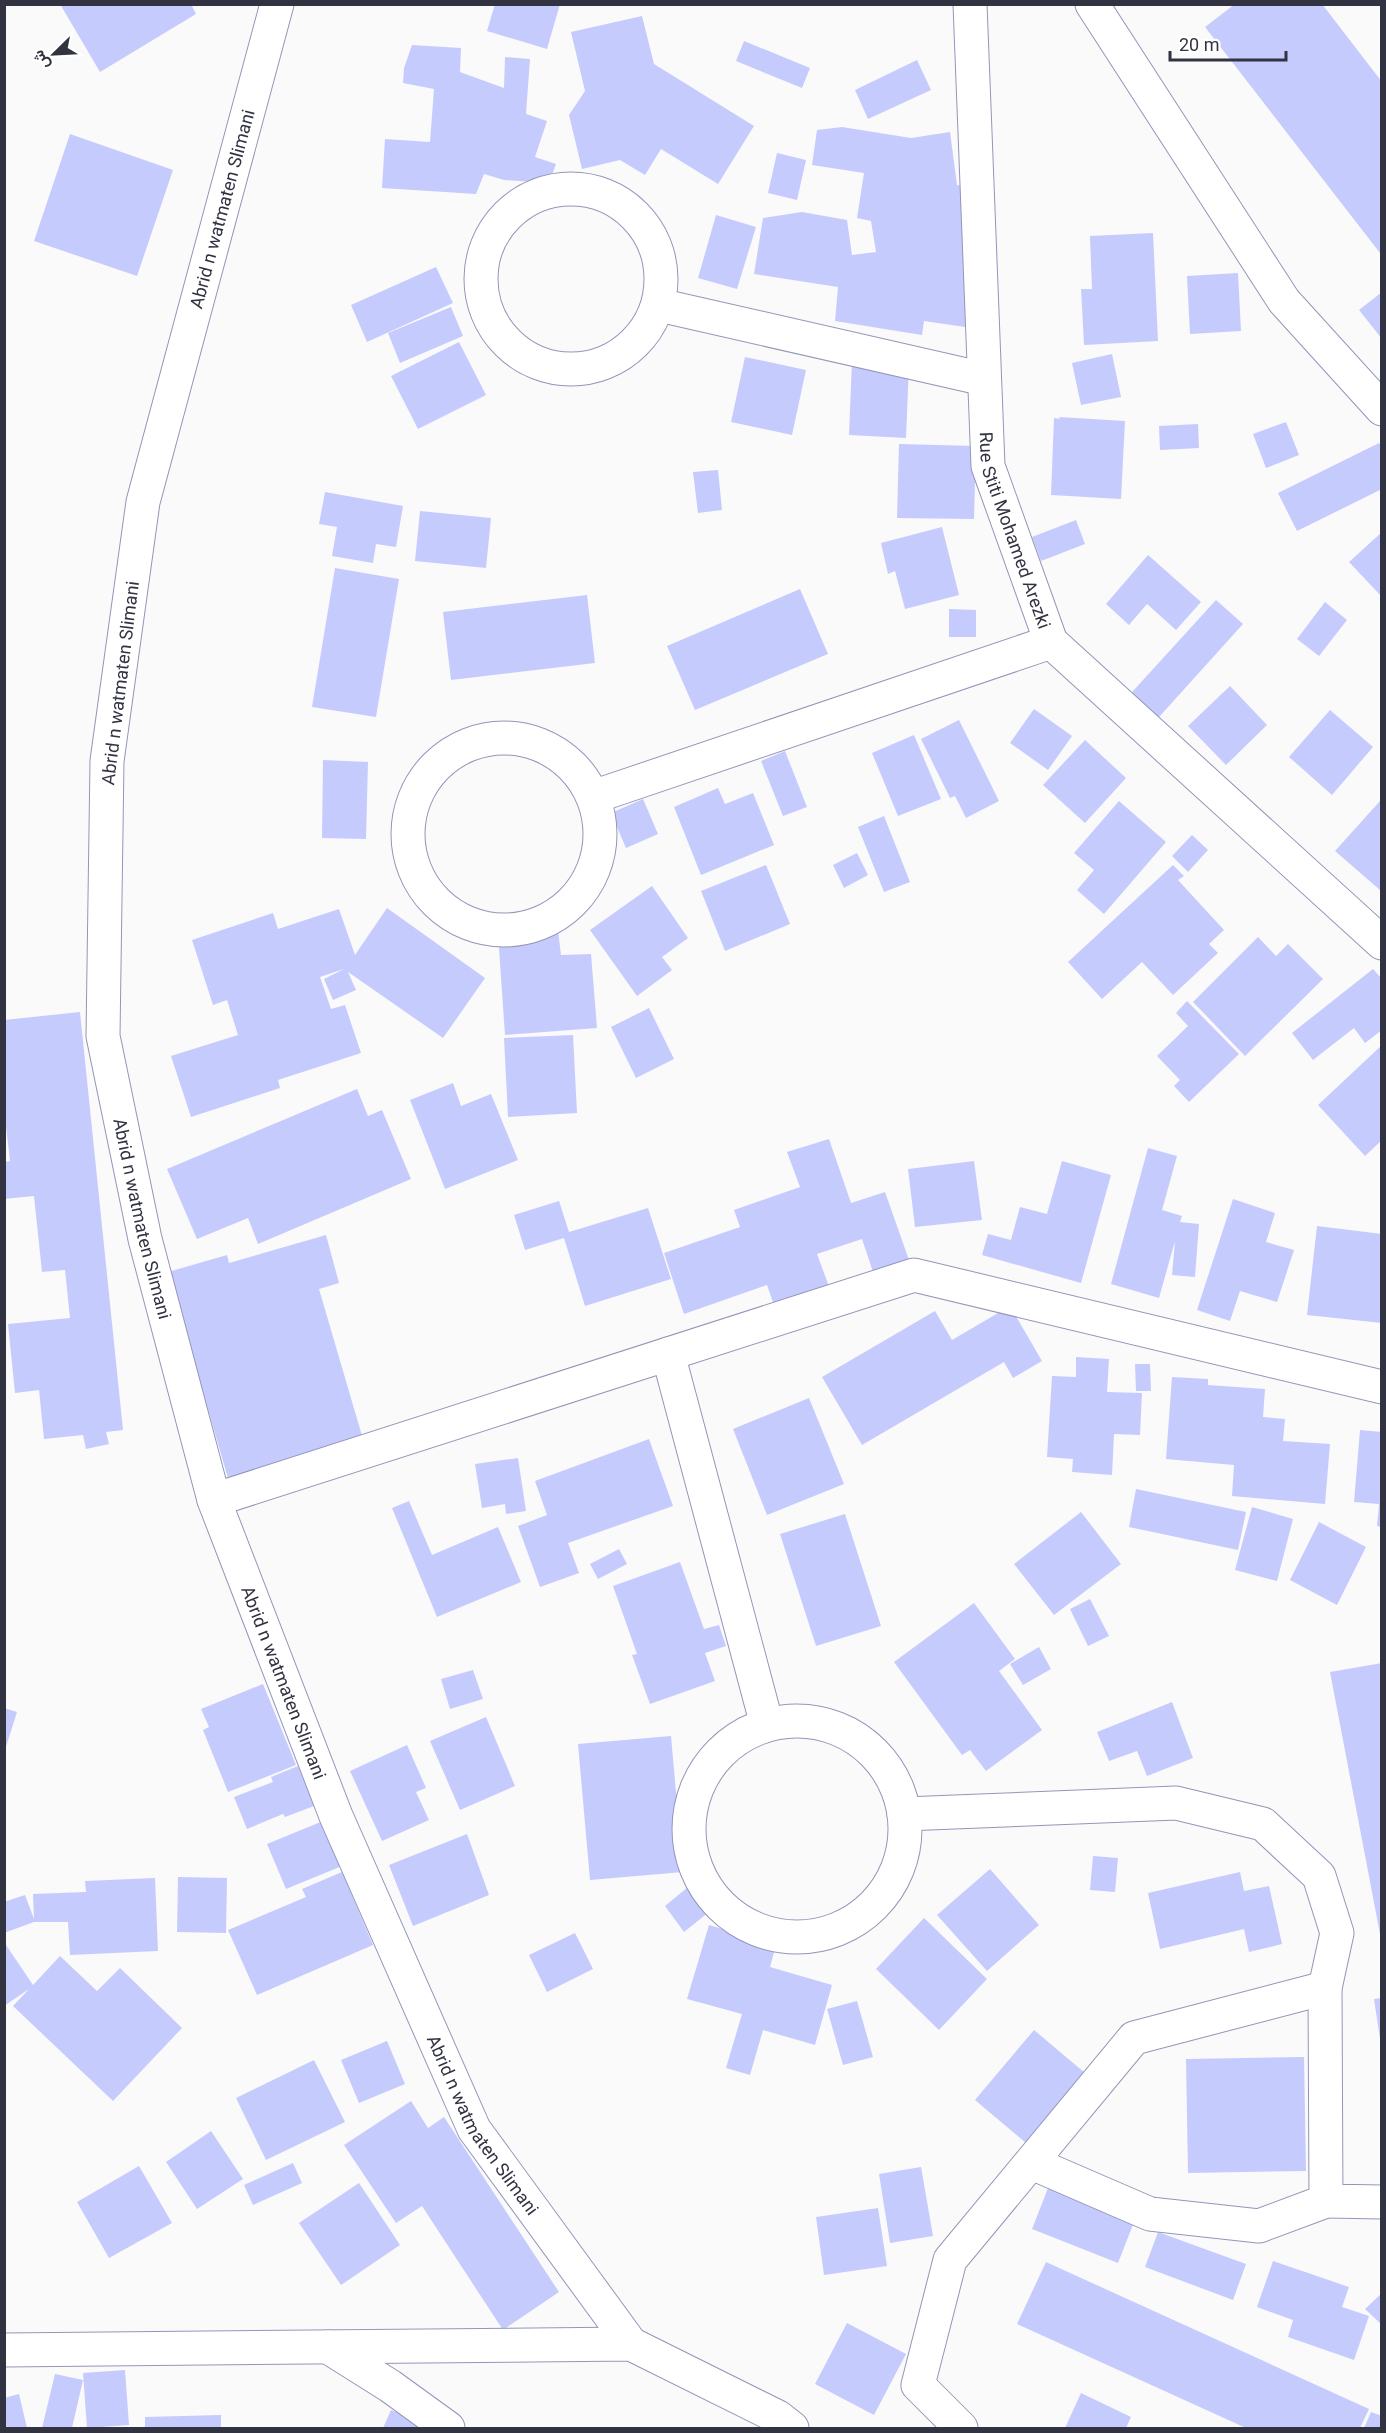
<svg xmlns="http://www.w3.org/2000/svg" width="1386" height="2433" font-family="Roboto,Vazirmatn,sans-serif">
	<rect width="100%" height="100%" fill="#fafafa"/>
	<!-- building -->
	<path fill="#c6cbfe" d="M60 4H191L196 14 100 72Z
		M495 4H560L547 49 487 31Z
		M1235 4H1322L1382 82 1380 253 1205 27Z
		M642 16 654 64 754 126 718 184 661 149 645 175 620 160 582 169 569 115 585 91 571 32Z
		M744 41 810 68 802 88 736 61Z
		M412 45 461 48 460 72 504 88 505 57 530 59 526 114 547 121 535 157 556 164 549 183 504 180 484 174 476 194 382 188 385 139 430 142 434 89 403 83 404 68Z
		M917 60 931 90 868 119 855 90Z
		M842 127 911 138 950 132 957 185 965 186 977 326 965 327 924 321 922 335 835 321 838 287 754 274 763 218 802 212 847 220 852 255 876 252 871 221 857 218 864 173 812 165 817 130Z
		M70 134 173 170 137 276 34 241Z
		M777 153 806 160 797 200 768 193Z
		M716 215 756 227 737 289 698 278Z
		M1153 233 1158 341 1084 345 1081 289H1092L1090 236Z
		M436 267 453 303 367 342 351 305Z
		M1238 273 1241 331 1190 334 1187 276Z
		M1382 292V339L1359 310Z
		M451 307 463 336 400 363 388 333Z
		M459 342 486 395 418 429 391 376Z
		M1112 354 1121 397 1081 405 1072 363Z
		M745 357 806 370 792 435 731 422Z
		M852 361 909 364 906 438 849 435Z
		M1059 417 1125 421 1121 499 1051 495 1054 418 1060 419Z
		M1286 422 1299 455 1266 468 1253 434Z
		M1198 424 1199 448 1160 450 1159 426Z
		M1379 443 1382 449V489L1297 531 1278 493Z
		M899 444 976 446 974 519 897 518Z
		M718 470 722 510 698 513 693 472Z
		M325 492 403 506 396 547 376 544 373 563 332 556 337 527 319 524Z
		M420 511 491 518 486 568 415 561Z
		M1076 520 1085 544 1041 561 1032 537Z
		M942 527 959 595 905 609 895 571 888 574 881 543Z
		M1382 532V597L1349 562Z
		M1148 555 1201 602 1176 630 1147 604 1129 625 1106 604Z
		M335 568 399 579 376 717 312 707Z
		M800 589 828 654 695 710 667 646Z
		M587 595 595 663 451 680 443 612Z
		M1216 600 1243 624 1150 727 1123 702Z
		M1325 602 1347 620 1319 656 1297 639Z
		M949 609 976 610V637H949Z
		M1230 686 1267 725 1226 765 1188 726Z
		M1034 709 1072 736 1048 770 1010 743Z
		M1330 710 1373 747 1332 795 1289 757Z
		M959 720 999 801 966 818 955 796 950 798 921 739Z
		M914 735 941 799 898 816 872 753Z
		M1085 740 1126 778 1085 823 1043 785Z
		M785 751 807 807 783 816 761 761Z
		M323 760 368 762 366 839 322 838Z
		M718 788 725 804 753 793 774 845 701 875 674 807Z
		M643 799 658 834 626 848 611 813Z
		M1119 801 1166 842 1104 914 1077 890 1094 870 1074 853Z
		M1380 801 1382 803 1380 890 1335 851Z
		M884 816 910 882 884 892 858 827Z
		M1192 835 1208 850 1188 872 1172 856Z
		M857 853 868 875 844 888 833 865Z
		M766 865 790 924 725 951 701 891Z
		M1173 865 1184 876 1178 880 1224 930 1209 944 1218 953 1173 995 1142 962 1102 999 1068 962Z
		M652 886 688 938 662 957 672 970 637 996 590 930Z
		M387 908 485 978 443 1038 348 972 356 990 333 1000 324 979 344 969 320 977 331 1009 345 1005 361 1053 278 1080 280 1088 191 1117 171 1056 238 1035 227 1000 213 1005 192 940 273 913 278 929 339 909 355 955Z
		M558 930 561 955 591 954 597 1028 505 1035 498 934Z
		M1258 937 1276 956 1288 944 1323 979 1245 1056 1193 1002Z
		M1373 969 1382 979V1030L1365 1043 1354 1028 1313 1060 1292 1033Z
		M1187 1001 1239 1054 1189 1102 1174 1086 1180 1080 1157 1056 1188 1026 1176 1013Z
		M649 1008 674 1059 636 1078 611 1027Z
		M80 1012 123 1430 106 1432 109 1444 86 1449 83 1435 44 1439 39 1390 15 1393 8 1324 70 1318 65 1270 42 1272 34 1196 4 1199V1162L10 1161 4 1109V1020Z
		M573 1035 577 1113 508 1117 504 1038Z
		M1382 1045V1140L1365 1156 1318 1105Z
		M453 1083 461 1106 491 1094 518 1160 445 1189 410 1100Z
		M357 1089 368 1116 382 1110 411 1179 258 1244 248 1218 197 1239 167 1169Z
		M829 1139 851 1203 885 1192 909 1260 873 1272 862 1239 817 1254 830 1289 775 1308 767 1285 684 1314 664 1253 740 1227 734 1210 800 1187 787 1152Z
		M1148 1148 1177 1156 1162 1210 1182 1216 1180 1222 1199 1224 1195 1277 1172 1275 1175 1241 1159 1298 1111 1284Z
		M974 1161 982 1220 915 1227 908 1169Z
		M1062 1161 1111 1175 1081 1283 982 1255 988 1234 1011 1240 1020 1207 1047 1214Z
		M1233 1199 1275 1213 1266 1242 1294 1250 1277 1302 1240 1291 1230 1321 1197 1310Z
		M559 1201 569 1232 648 1208 671 1279 585 1306 564 1238 525 1250 514 1215Z
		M1317 1226 1382 1234V1323L1307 1315Z
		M326 1235 339 1283 319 1289 365 1446 230 1485 168 1272 227 1255 229 1263Z
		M1010 1306 1042 1361 1013 1378 1004 1362 862 1445 822 1377 935 1311 952 1340Z
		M1076 1357 1109 1359 1107 1392 1142 1393 1140 1435 1114 1434 1112 1475 1072 1472 1073 1459 1047 1457 1052 1376 1076 1377Z
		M1135 1364H1150L1151 1391H1136Z
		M1172 1377 1208 1379V1385L1265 1389 1263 1417 1285 1419 1283 1441 1330 1444 1325 1504 1232 1496 1234 1465 1166 1459Z
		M809 1398 844 1484 767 1515 733 1429Z
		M1360 1430 1382 1432V1527L1377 1526 1379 1504 1354 1502Z
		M649 1439 673 1506 568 1543 579 1573 540 1587 518 1526 547 1515 535 1481Z
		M518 1458 526 1511 506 1514 505 1504 482 1508 475 1464Z
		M1136 1489 1246 1512 1238 1550 1129 1527Z
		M409 1501 432 1555 498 1527 521 1582 437 1617 392 1508Z
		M1252 1507 1293 1519 1277 1581 1235 1570Z
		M1081 1512 1121 1564 1054 1615 1014 1564Z
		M845 1514 881 1626 816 1646 780 1534Z
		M1319 1522 1366 1547 1337 1605 1290 1580Z
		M619 1549 627 1564 598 1579 590 1564Z
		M680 1562 704 1629 719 1625 726 1646 705 1653 715 1681 650 1704 632 1655 637 1654 613 1586Z
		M1090 1599 1109 1636 1088 1646 1070 1609Z
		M974 1603 1015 1659 999 1671 1042 1730 986 1771 970 1750 962 1755 894 1662Z
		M1039 1647 1051 1669 1023 1685 1010 1664Z
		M1382 1663V1934H1380L1330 1672Z
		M473 1670 483 1699 450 1709 441 1679Z
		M263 1684 296 1765 228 1792 203 1730 209 1727 201 1709Z
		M1172 1702 1193 1758 1147 1776 1137 1751 1109 1761 1097 1732Z
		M4 1708 17 1712 5 1750H4Z
		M486 1717 515 1786 460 1810 430 1741Z
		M671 1736 683 1872 590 1880 578 1744Z
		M407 1745 426 1788 416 1792 429 1820 382 1841 350 1771Z
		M298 1766 314 1806 285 1817 283 1814 247 1829 234 1797 273 1782 271 1777Z
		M323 1821 342 1866 286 1889 267 1844Z
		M467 1834 489 1895 413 1926 389 1865Z
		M1093 1856 1118 1858 1115 1892 1090 1890Z
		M990 1869 1039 1925 987 1971 937 1915Z
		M342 1872 373 1945 257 1995 228 1930 306 1897 302 1889Z
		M1240 1872 1244 1891 1269 1886 1282 1944 1249 1952 1244 1929 1160 1949 1148 1893Z
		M178 1877 227 1878 226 1933 177 1932Z
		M155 1878 158 1951 70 1955 68 1922H34L4 1933V1902L25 1895 34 1919 33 1894 86 1892 85 1881Z
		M688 1887 709 1912 684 1932 665 1906Z
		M924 1918 987 1979 939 2030 876 1969Z
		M709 1925 776 1945 770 1967 832 1985 815 2045 763 2030 750 2075 726 2068 742 2014 687 1999Z
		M575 1933 593 1969 547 1992 529 1955Z
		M4 1942 33 1985 60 1956 97 1991 120 1968 182 2028 113 2101 13 2006 29 1989 4 2006Z
		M1382 1998V2039H1380L1374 1999Z
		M857 2001 873 2057 843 2065 827 2009Z
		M1034 2030 1085 2073 1026 2143 975 2100Z
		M387 2041 405 2084 359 2103 341 2060Z
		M1304 2057 1306 2171 1188 2173 1186 2059Z
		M314 2060 345 2122 266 2160 236 2098Z
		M411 2101 428 2128 444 2117 559 2292 503 2330 422 2206 396 2223 344 2145Z
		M211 2131 243 2179 197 2209 166 2162Z
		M293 2163 302 2183 253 2205 244 2185Z
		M139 2166 172 2223 109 2258 77 2202Z
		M921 2167 933 2236 890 2243 879 2174Z
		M359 2183 400 2245 341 2285 299 2223Z
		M1050 2183 1136 2217 1118 2263 1032 2229Z
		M878 2208 887 2266 824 2275 816 2217Z
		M1158 2232 1246 2264 1233 2300 1145 2267Z
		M1273 2261 1349 2287 1342 2307 1369 2316 1354 2360 1288 2337 1293 2320 1257 2307Z
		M1046 2262 1369 2409 1360 2428H1246L1017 2324Z
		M1382 2293V2325L1365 2309Z
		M847 2323 906 2354 874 2415 815 2384Z
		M125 2370 129 2425 87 2428 83 2373Z
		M55 2374 83 2380 72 2428H42Z
		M1081 2393 1131 2417 1126 2428H1065Z
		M19 2394 27 2428H4V2398Z
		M391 2410 435 2428H383Z
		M1371 2412 1382 2416V2428H1364Z
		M221 2415V2428H145V2417Z"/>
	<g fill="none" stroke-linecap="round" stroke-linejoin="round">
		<defs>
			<g id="minor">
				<path id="s1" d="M277 4 143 502 107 761 103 1036 145 1239 214 1500 336 1816 474 2129 631 2344"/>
				<path id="s2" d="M970 4 988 466 1051 642 1382 943"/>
				<path d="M1092 4 1284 301 1382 409"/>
				<circle cx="571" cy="279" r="90"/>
				<path d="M659 305 984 379"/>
				<circle cx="504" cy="834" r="96"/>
				<path d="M593 797 1051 642"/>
				<path d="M668 1354 767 1725"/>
				<path d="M214 1500 914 1275 1382 1387"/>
				<circle cx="797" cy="1829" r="108"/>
				<path d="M904 1814 1176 1803 1263 1824 1319 1876 1337 1933 1325 1988 1326 2201 1382 2202"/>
				<path d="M1032 2163 1150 2214 1259 2226 1326 2201"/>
				<path d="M328 2347 390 2386 448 2428"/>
				<path d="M4 2350 631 2344 778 2417 792 2428"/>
				<path d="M961 2428 918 2385 950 2260 1134 2038 1325 1988"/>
			</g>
		</defs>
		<!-- minor casing -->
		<use href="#minor" stroke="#9396b8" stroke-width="35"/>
		<!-- minor -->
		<use href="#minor" stroke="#fff" stroke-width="33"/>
	</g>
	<g text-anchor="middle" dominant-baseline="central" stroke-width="4.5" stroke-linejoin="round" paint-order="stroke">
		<!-- street labels -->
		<g font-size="18" fill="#313341" stroke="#fff">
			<text transform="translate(222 209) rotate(-75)">Abrid n watmaten Slimani</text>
			<text stroke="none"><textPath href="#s2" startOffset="531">Rue Stiti Mohamed Arezki</textPath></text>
			<text transform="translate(120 683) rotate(-83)">Abrid n watmaten Slimani</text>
			<text stroke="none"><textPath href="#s1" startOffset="1239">Abrid n watmaten Slimani</textPath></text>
			<text stroke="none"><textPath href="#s1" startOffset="1725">Abrid n watmaten Slimani</textPath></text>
			<text stroke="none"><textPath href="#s1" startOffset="2211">Abrid n watmaten Slimani</textPath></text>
		</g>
	</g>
	<!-- border -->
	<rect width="1386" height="2433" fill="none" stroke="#313341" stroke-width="12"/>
	<!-- north arrow -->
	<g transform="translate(54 54) rotate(246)" stroke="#ffffff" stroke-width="4.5" paint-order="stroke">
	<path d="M0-4.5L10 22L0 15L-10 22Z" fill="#313341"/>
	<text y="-9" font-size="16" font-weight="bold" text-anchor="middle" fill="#313341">ش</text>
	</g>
	<!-- scale -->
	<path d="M1170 51v9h116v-9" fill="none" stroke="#313341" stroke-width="3"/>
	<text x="1179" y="51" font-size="18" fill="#313341" stroke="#ffffff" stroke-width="4.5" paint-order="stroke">20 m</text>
</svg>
